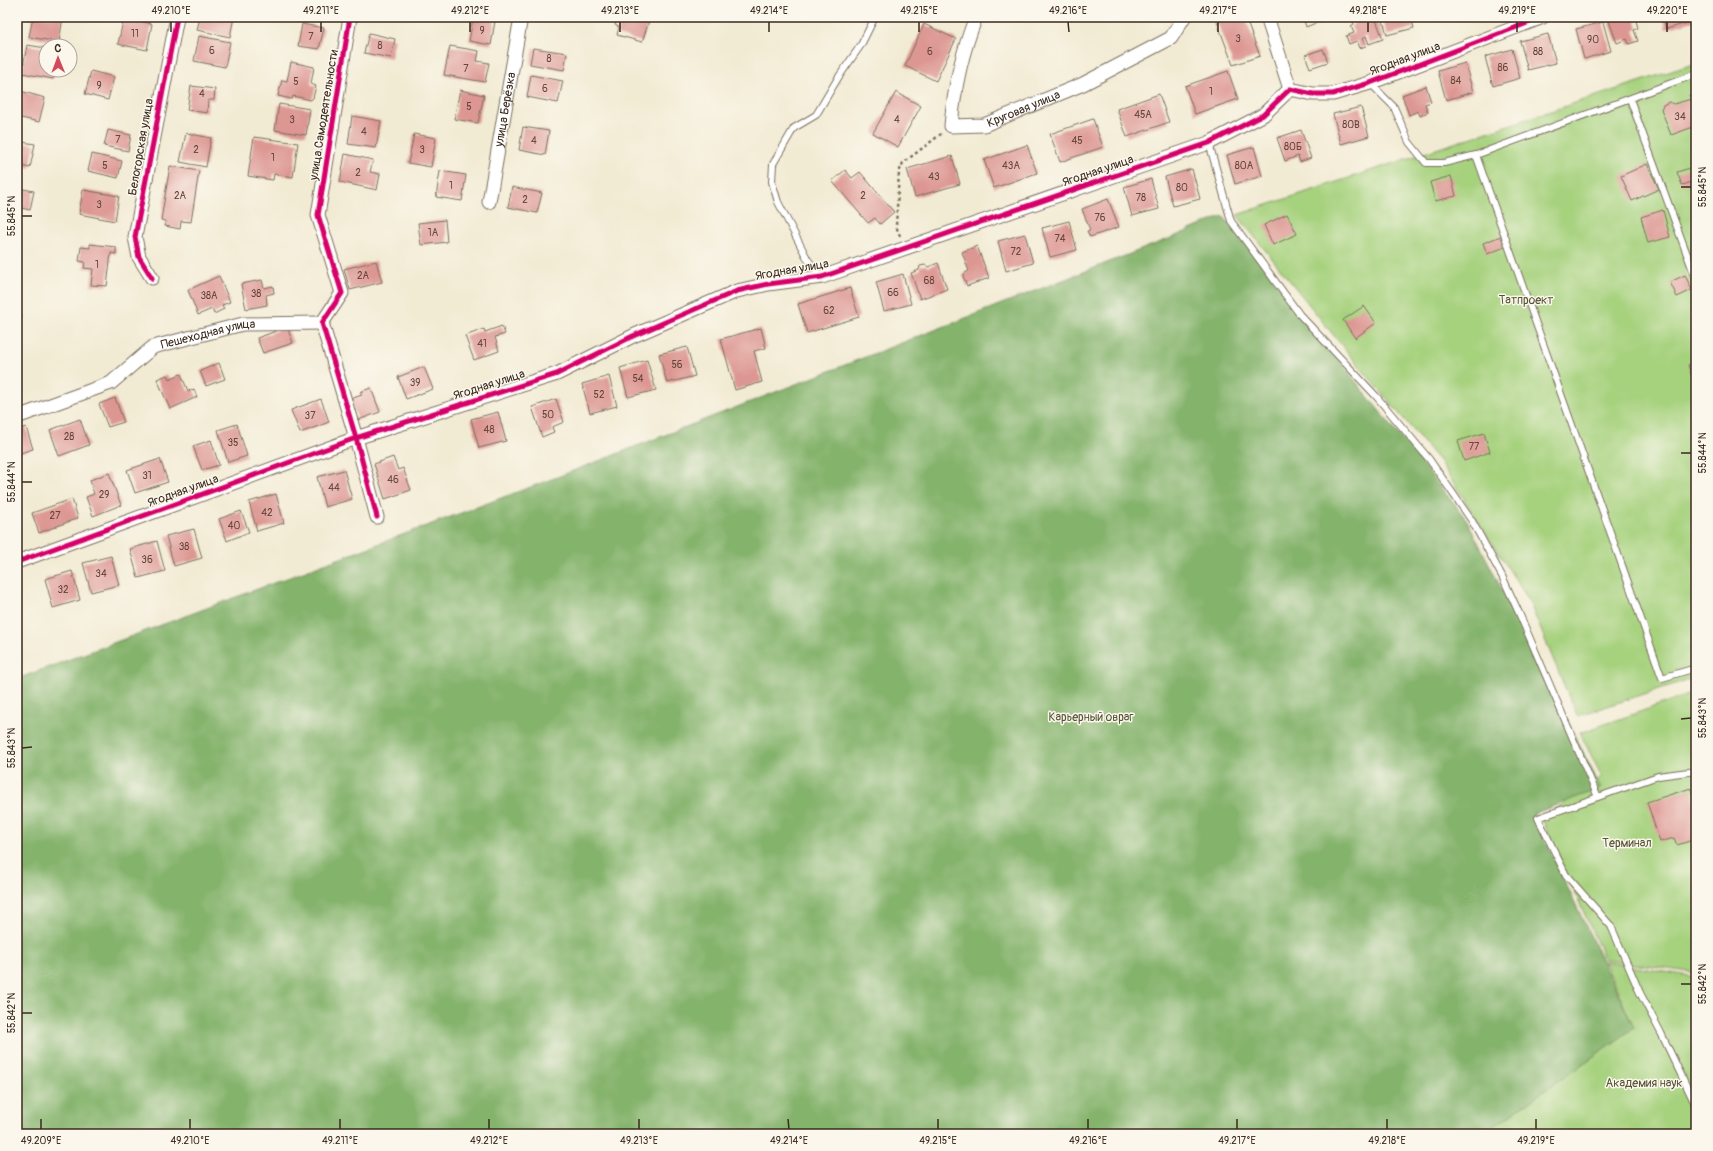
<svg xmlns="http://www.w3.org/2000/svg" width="1713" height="1151" font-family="Pangolin,sans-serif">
	<rect width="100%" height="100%" fill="#fbf7ec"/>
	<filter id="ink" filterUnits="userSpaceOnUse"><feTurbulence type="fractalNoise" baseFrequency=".025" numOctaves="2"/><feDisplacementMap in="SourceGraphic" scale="8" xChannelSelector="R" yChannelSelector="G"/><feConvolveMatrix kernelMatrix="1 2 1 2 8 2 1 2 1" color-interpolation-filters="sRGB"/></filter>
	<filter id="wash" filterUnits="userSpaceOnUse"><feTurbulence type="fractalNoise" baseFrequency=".012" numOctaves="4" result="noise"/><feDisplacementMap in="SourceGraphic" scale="16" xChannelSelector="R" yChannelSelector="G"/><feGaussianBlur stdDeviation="0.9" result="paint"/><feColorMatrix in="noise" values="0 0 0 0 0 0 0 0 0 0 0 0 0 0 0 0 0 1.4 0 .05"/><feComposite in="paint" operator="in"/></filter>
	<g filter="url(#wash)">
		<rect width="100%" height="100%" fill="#f2ebd4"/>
		<!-- green -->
		<path fill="#a6d17d" stroke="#707e4e" d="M1696 63V677L1577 716 1528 599 1440 462 1339 342 1237 215Z
			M1696 692V973L1605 960 1542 819 1602 777 1580 733Z
			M1605 962 1696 977V1134H1482L1634 1028Z"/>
		<!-- forest -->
		<path fill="#84b36c" stroke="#606e45" d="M1223 216 1467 520 1601 788 1533 814 1634 1028 1482 1134H17V679L560 476 1171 238Z"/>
		<g id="blocks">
			<!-- building -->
			<path fill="#dd9793" d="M33 17H63L59 42 29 37Z
				M124 17 152 24 147 50 118 44Z
				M200 17H234L230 37 197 30Z
				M473 17 495 21 491 45 469 41Z
				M622 17 650 18 642 42 617 35 619 27 615 25 617 18 622 19Z
				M1230 17H1245L1260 56 1233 65 1217 22Z
				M1303 17H1328V18L1306 27Z
				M1355 17H1375L1383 39 1369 44 1366 36 1363 38 1366 46 1360 48 1357 41 1349 44 1346 36 1354 33 1351 26 1354 24 1352 18Z
				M1382 17H1411L1414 28 1387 35Z
				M1421 17H1437L1422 21Z
				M1619 17H1635L1638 28 1634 30 1638 41 1629 44 1627 39 1617 43 1609 21Z
				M1663 17H1693L1694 21 1666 29Z
				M1603 22 1611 51 1584 59 1576 29Z
				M302 24 324 28 319 49 298 46Z
				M924 24 956 39 936 81 905 66Z
				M369 33 395 39 391 58 364 53Z
				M1548 34 1556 63 1528 70 1520 41Z
				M199 36 230 42 225 67 194 61Z
				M27 45 46 48V70H55L53 79 22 73Z
				M450 46 479 51 477 61 489 63 485 82 444 75Z
				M533 48 567 53 564 70 530 64Z
				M1323 49 1328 62 1310 68 1305 55Z
				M1512 49 1520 78 1493 86 1485 57Z
				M291 62 314 67 311 84 316 86 313 98 311 100 293 96 292 99 278 96 282 80 287 81Z
				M1465 63 1473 92 1446 100 1438 71Z
				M91 71 114 77 108 100 85 94Z
				M1228 71 1238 99 1195 114 1185 86Z
				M531 75 563 81 558 103 527 97Z
				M191 86 215 89 214 100H208L207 113 187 110Z
				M1426 86 1431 102 1425 104 1428 112 1420 116 1418 111 1409 115 1402 95Z
				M460 90 484 95 478 123 454 119Z
				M20 91 45 98 39 122 17 117V102Z
				M896 92 921 106 898 147 873 133Z
				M1696 93V126L1671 135 1661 109 1663 105 1669 102 1674 104 1691 99 1689 95Z
				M1159 94 1169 122 1127 137 1117 109Z
				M279 104 310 109 306 135 275 130Z
				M1361 107 1369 136 1341 144 1333 114Z
				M352 116 381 121 376 148 348 144Z
				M1093 119 1103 147 1060 162 1050 134Z
				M523 127 549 131 545 155 519 150Z
				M108 130 131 135 128 151 104 146Z
				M1301 130 1311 158 1300 162 1298 156 1285 161 1277 138Z
				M186 133 211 138 206 167 180 162Z
				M414 134 436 138 431 167 408 163Z
				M254 137 298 143 293 177 274 174 273 180 248 176Z
				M17 141 35 144 30 168 17 165Z
				M1027 145 1037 173 994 188 984 160Z
				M1254 147 1262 176 1235 184 1227 155Z
				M92 154 122 161 118 178 88 171Z
				M345 154 373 160 370 172 380 174 377 190 340 182Z
				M952 156 960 184 915 197 907 169Z
				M1647 164 1659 189 1632 201 1621 176Z
				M170 166 199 171 191 222 181 221 180 229 165 226 166 221 161 220Z
				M1693 167 1696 181 1682 185 1677 172Z
				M1192 169 1200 199 1173 206 1165 177Z
				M845 170 852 178 860 172 894 212 880 224 875 218 868 223 832 181Z
				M440 171 466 175 462 201 436 197Z
				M1451 176 1456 196 1435 201 1430 182Z
				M1151 179 1159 209 1132 216 1124 187Z
				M512 187 542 193 537 213 508 207Z
				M17 188 34 191 30 210 17 207Z
				M83 190 119 196 115 221 79 214Z
				M1108 199 1119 227 1090 237 1087 231 1090 230 1082 209Z
				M1663 210 1670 237 1648 243 1641 217Z
				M1287 214 1297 234 1273 245 1264 225Z
				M445 220 447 242 421 245 418 223Z
				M1069 221 1077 250 1050 257 1042 228Z
				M1025 234 1033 263 1006 271 998 241Z
				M1501 236 1505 247 1487 254 1483 243Z
				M90 244 116 247V254L111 253 107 286 91 285 93 269 84 268 85 262 79 261 81 247 90 248Z
				M977 246 989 278 967 286 963 276 965 273 969 271 962 252Z
				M376 261 382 282 350 290 344 269Z
				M938 263 947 289 920 299 911 273 919 270 920 266 925 265 928 267Z
				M903 274 911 304 884 311 876 282Z
				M1685 275 1692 290 1677 297 1670 282Z
				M219 276 230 302 222 305 224 309 214 314 212 309 198 315 188 290Z
				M262 280 264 288 273 286 274 293 266 295 267 305 246 309 241 284Z
				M850 288 859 317 807 333 798 304Z
				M1364 306 1376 323 1355 338 1343 320Z
				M17 314 22 316 17 332Z
				M502 326 505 334 495 337 499 351 474 360 465 336 484 329 485 332Z
				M287 327 293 343 263 353 257 338Z
				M761 328 766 348 754 351 762 382 735 390 721 339Z
				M687 347 695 376 667 383 659 354Z
				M647 360 656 390 628 397 620 368Z
				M1696 362V379L1693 380 1688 365Z
				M219 363 225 379 206 386 200 371Z
				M424 367 433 389 406 399 398 377Z
				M181 374 188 391 194 389 197 397 170 409 157 379 167 375 169 379Z
				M609 376 617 406 590 413 582 384Z
				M371 388 380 412 358 420 350 399 362 395 360 392Z
				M115 398 124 422 108 427 99 404Z
				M321 399 329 422 300 433 291 410Z
				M556 399 564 422 552 427 554 432 542 437 532 407Z
				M498 412 506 441 479 448 471 419Z
				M80 419 89 445 59 456 50 430Z
				M237 424 247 456 228 462 218 430Z
				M26 427 33 449 17 454V430Z
				M1484 433 1490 452 1464 461 1458 441Z
				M211 440 219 465 202 470 193 446Z
				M393 457 398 470 403 468 411 490 385 499 374 464Z
				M160 459 168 482 135 493 127 470Z
				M344 470 352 499 325 507 317 477Z
				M109 473 121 505 93 516 86 497 94 494 90 480Z
				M276 494 284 523 257 531 249 502Z
				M72 499 78 518 39 533 32 513Z
				M241 511 249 532 227 541 219 519Z
				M194 529 202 558 174 566 166 536Z
				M157 541 165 571 138 578 130 549Z
				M111 556 119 585 91 592 83 563Z
				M72 571 80 600 53 608 45 579Z
				M1691 788 1696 805V839L1677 845 1674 838 1660 842 1647 802Z"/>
		</g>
	</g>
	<g filter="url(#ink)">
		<use href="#blocks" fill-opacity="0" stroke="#7b6e5e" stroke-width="1"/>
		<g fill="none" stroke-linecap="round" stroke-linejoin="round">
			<defs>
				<path id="service" d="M1370 83 1394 107 1409 142 1426 163H1444L1476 155 1696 74
					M1630 99 1696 279
					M1209 143 1231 221 1300 315 1376 396 1429 459 1472 521 1502 576 1519 613 1598 797
					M1476 155 1662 678 1696 668
					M821 276 808 260 778 202 772 182 773 164 794 128 816 115 838 78 861 45 875 17
					M1696 771 1658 776 1538 818 1566 875 1611 926 1640 993 1661 1033 1696 1106"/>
				<g id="minor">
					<path d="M350 17 318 215 342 293 322 323 356 438 377 517"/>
					<path id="s1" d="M976 17C962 52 954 89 951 126L984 125 1083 84 1171 38 1184 17"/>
					<path d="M1267 17 1290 89"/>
					<path id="s2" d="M489 202 521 17"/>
					<path d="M152 278 139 257 135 237 177 17"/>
					<path id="s3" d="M17 417 111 383 153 347 243 324 322 323"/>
					<path d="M17 562 356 438 557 374 633 336 737 291 768 284 822 277 1209 143 1263 115 1290 89 1313 94H1333L1370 83 1543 17"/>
				</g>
			</defs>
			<!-- service casing -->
			<use href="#service" stroke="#7b6e5e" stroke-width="8"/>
			<!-- minor casing -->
			<use href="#minor" stroke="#7b6e5e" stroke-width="15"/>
			<!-- path -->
			<path stroke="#7b6e5e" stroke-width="2.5" stroke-dasharray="3 3" stroke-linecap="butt" d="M900 236 896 226 899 172 903 163 941 134"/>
			<!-- service -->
			<use href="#service" stroke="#fff" stroke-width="6"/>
			<!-- minor -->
			<use href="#minor" stroke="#fff" stroke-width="13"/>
			<defs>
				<path id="cycleway" d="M350 17 318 215 342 293 322 323 356 438 377 517
					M152 278 139 257 135 237 177 17
					M17 562 356 438 557 374 633 336 737 291 768 284 822 277 1209 143 1263 115 1290 89 1313 94H1333L1370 83 1543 17"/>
			</defs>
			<!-- cycleway casing -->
			<use href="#cycleway" stroke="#fbf7ec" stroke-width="8"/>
			<!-- cycleway -->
			<use href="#cycleway" stroke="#d6006c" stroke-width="5"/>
		</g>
	</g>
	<!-- ticks -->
	<path fill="none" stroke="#3b2a1e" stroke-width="1.5" d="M171 22V32M321 22V32M470 22V32M620 22V32M769 22V32M919 22V32M1068 22 1069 32M1218 22V32M1368 22V32M1517 22V32M1667 22V32M1681 187H1691M22 216H32M1681 453H1691M22 482H32M1681 719 1691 718M22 748 32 747M1681 984H1691M22 1013H32M41 1119V1129M190 1119V1129M340 1119V1129M489 1119V1129M639 1119V1129M788 1119 789 1129M938 1119V1129M1088 1119V1129M1237 1119V1129M1387 1119V1129M1536 1119V1129"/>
	<g text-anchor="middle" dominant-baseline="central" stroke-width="3" stroke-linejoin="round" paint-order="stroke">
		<!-- number labels -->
		<g font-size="10" fill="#64453b">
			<text x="482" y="31">9</text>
			<text x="135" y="34">11</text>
			<text x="311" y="37">7</text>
			<text x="1238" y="39">3</text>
			<text x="1593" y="40">90</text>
			<text x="380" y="46">8</text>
			<text x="212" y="51">6</text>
			<text x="930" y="52">6</text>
			<text x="1538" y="52">88</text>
			<text x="549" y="59">8</text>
			<text x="1503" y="68">86</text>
			<text x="466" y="69">7</text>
			<text x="1456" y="81">84</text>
			<text x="296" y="82">5</text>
			<text x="99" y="86">9</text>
			<text x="545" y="89">6</text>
			<text x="1211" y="92">1</text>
			<text x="202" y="94">4</text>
			<text x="469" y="107">5</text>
			<text x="1143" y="115">45А</text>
			<text x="1680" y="117">34</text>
			<text x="292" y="120">3</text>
			<text x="897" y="120">4</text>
			<text x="1351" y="125">80В</text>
			<text x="364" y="132">4</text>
			<text x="118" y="140">7</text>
			<text x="534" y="141">4</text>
			<text x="1077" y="141">45</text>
			<text x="1293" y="147">80Б</text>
			<text x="196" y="150">2</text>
			<text x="422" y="150">3</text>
			<text x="273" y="158">1</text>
			<text x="105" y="166">5</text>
			<text x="1011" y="166">43А</text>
			<text x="1244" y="166">80А</text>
			<text x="358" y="173">2</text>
			<text x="934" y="177">43</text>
			<text x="451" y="186">1</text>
			<text x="1182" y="188">80</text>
			<text x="180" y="196">2А</text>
			<text x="863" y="196">2</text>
			<text x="1141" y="198">78</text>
			<text x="525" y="200">2</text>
			<text x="99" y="205">3</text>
			<text x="1100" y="218">76</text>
			<text x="433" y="233">1А</text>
			<text x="1060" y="239">74</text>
			<text x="1016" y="252">72</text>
			<text x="97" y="265">1</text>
			<text x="363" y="276">2А</text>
			<text x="929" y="281">68</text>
			<text x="893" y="293">66</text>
			<text x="256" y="294">38</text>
			<text x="209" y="296">38А</text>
			<text x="829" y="311">62</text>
			<text x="482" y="344">41</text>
			<text x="677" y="365">56</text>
			<text x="638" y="379">54</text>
			<text x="415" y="383">39</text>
			<text x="599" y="395">52</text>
			<text x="548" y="415">50</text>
			<text x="310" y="416">37</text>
			<text x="489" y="430">48</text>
			<text x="69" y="437">28</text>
			<text x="233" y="443">35</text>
			<text x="1474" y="447">77</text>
			<text x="147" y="476">31</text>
			<text x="393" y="480">46</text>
			<text x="334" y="488">44</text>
			<text x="104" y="495">29</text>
			<text x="267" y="513">42</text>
			<text x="55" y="516">27</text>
			<text x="234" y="526">40</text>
			<text x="184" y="547">38</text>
			<text x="147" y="560">36</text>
			<text x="101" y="574">34</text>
			<text x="63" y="590">32</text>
		</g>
		<!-- street labels -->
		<g font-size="12" fill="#3b2a1e" stroke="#fbf7ec">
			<text transform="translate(1405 59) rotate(-21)">Ягодная улица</text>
			<text stroke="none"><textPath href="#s1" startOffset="188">Круговая улица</textPath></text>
			<text stroke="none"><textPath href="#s2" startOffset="94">улица Берёзка</textPath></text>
			<text transform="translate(324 115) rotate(-81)">улица Самодеятельности</text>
			<text transform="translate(141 147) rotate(-80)">Белогорская улица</text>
			<text transform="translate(1098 171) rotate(-19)">Ягодная улица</text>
			<text transform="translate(792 270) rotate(-10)">Ягодная улица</text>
			<text stroke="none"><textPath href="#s3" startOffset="212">Пешеходная улица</textPath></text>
			<text transform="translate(489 385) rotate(-18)">Ягодная улица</text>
			<text transform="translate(183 491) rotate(-20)">Ягодная улица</text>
		</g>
		<!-- park labels -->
		<g font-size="12" fill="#565436" stroke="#fbf7ec">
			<text x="1526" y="300">Татпроект</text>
			<text x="1091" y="717">Карьерный овраг</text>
			<text x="1627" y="843">Терминал</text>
			<text x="1644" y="1083">Академия наук</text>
		</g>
	</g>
	<!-- margin -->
	<rect width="1713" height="1151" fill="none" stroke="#fbf7ec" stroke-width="44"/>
	<!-- north arrow -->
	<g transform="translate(58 58) rotate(359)"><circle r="19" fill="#fbf7ec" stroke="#aea59a"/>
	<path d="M0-3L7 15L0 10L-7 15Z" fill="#d1495b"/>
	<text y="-6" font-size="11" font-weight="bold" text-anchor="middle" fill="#3b2a1e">С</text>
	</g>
	<rect x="22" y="22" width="1669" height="1107" fill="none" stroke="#3b2a1e" stroke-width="1.5"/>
	<g font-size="10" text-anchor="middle" fill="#3b2a1e">
		<text x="171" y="14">49.210°E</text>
		<text x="321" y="14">49.211°E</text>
		<text x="470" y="14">49.212°E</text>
		<text x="620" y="14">49.213°E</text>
		<text x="769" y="14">49.214°E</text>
		<text x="919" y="14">49.215°E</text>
		<text x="1068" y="14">49.216°E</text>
		<text x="1218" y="14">49.217°E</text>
		<text x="1368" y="14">49.218°E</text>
		<text x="1517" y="14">49.219°E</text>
		<text x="1667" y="14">49.220°E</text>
		<text transform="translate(1702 187) rotate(-90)" y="4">55.845°N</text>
		<text transform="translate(11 216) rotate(-90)" y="4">55.845°N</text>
		<text transform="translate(1702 453) rotate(-90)" y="4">55.844°N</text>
		<text transform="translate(11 482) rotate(-90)" y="4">55.844°N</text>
		<text transform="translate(1702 718) rotate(-90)" y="4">55.843°N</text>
		<text transform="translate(11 748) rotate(-90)" y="4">55.843°N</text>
		<text transform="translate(1702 984) rotate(-90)" y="4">55.842°N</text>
		<text transform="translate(11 1013) rotate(-90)" y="4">55.842°N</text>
		<text x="41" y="1144">49.209°E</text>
		<text x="190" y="1144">49.210°E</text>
		<text x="340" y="1144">49.211°E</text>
		<text x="489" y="1144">49.212°E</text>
		<text x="639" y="1144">49.213°E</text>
		<text x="789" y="1144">49.214°E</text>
		<text x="938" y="1144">49.215°E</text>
		<text x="1088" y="1144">49.216°E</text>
		<text x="1237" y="1144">49.217°E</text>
		<text x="1387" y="1144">49.218°E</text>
		<text x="1536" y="1144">49.219°E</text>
	</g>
</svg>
